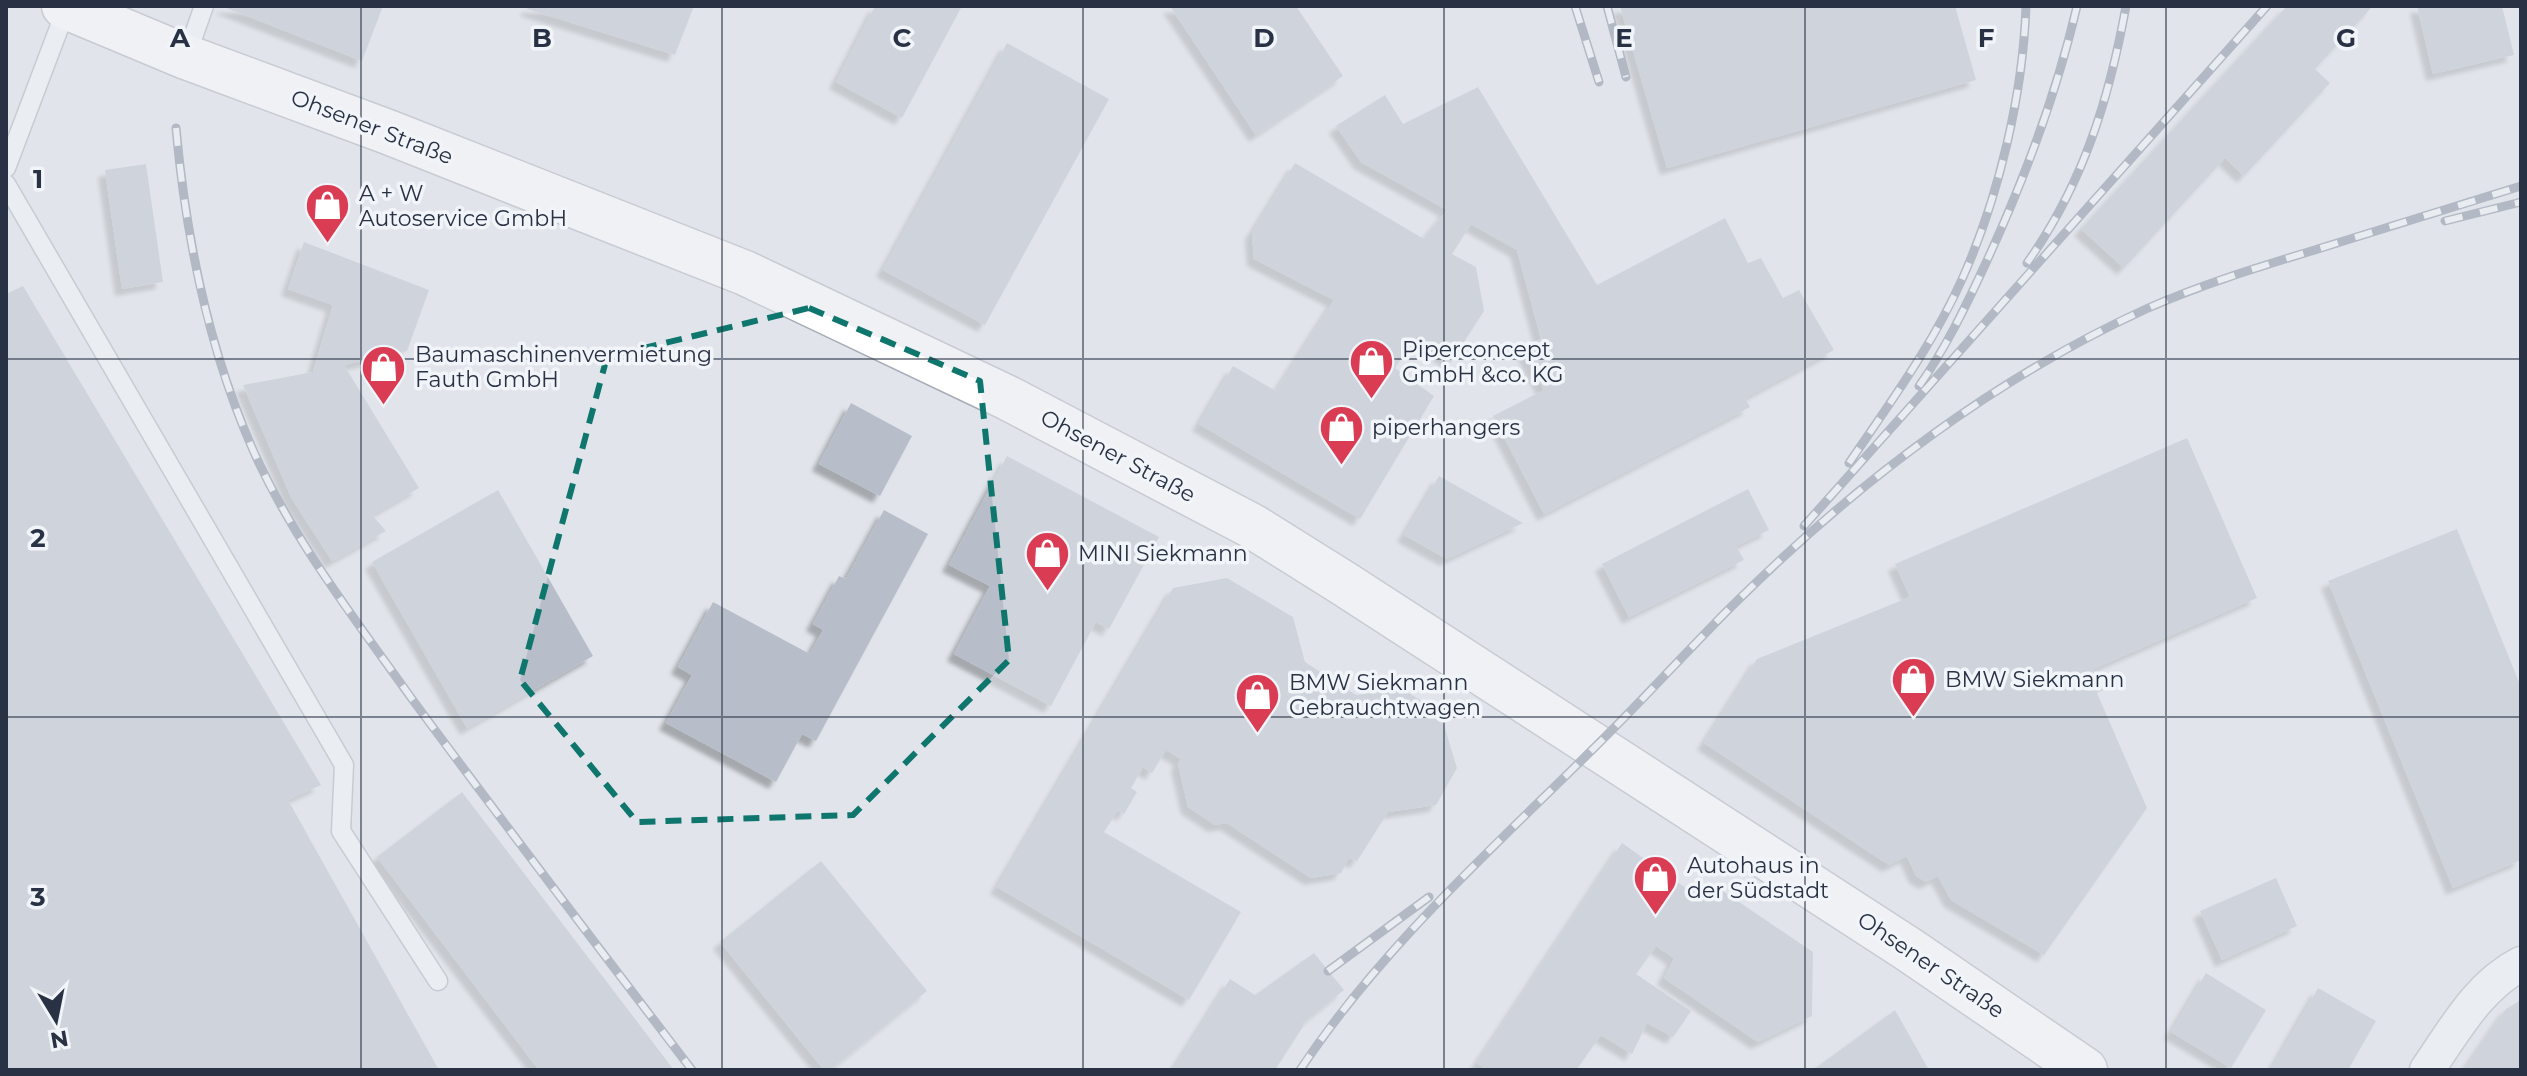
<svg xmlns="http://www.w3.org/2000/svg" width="2527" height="1076" font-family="Montserrat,sans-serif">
	<defs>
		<filter id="shadow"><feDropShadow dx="-7" dy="7" stdDeviation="2" flood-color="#0004"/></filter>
	</defs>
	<rect width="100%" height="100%" fill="#e1e5eb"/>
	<!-- building -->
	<path fill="#b8bec9" filter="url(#shadow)" d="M221 6H383L362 61Z
		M529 6H694L675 55 527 9Z
		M875 6H962L902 118 836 82Z
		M1170 6H1296L1343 76 1256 135Z
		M1620 6H1955L1976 80 1667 168Z
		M2287 6H2373L2315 69 2330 83 2244 176 2225 158 2124 268 2081 229Z
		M2417 6H2502L2514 55 2433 74Z
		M1007 43 1109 99 985 325 883 270Z
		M1478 87 1597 285 1725 218 1748 263 1761 258 1783 298 1799 290 1834 350 1745 398 1750 407 1544 514 1493 416 1544 390 1522 347 1541 339 1517 250 1471 224 1452 254 1476 267 1484 311 1451 362 1416 336 1395 368 1434 396 1360 519 1199 424 1233 366 1276 391 1334 300 1254 259 1252 233 1295 163 1424 239 1447 210 1361 162 1336 126 1385 95 1403 124Z
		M146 164 163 282 122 289 105 170Z
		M304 242 429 290 407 351 344 365 419 488 372 515 386 531 332 561 291 497 243 385 313 372 333 305 288 289Z
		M23 286 321 785 288 800 439 1070H6V294Z
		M851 403 912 436 880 496 819 464Z
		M2187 438 2257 598 2093 669 2103 690 2097 693 2147 808 2044 955 1951 900 1938 876 1926 882 1916 876 1907 856 1889 865 1704 743 1757 659 1910 597 1895 564Z
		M1007 456 1159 537 1109 629 1096 622 1051 706 954 654 990 586 949 565Z
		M1439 476 1523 523 1447 559 1404 535Z
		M1748 489 1769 530 1736 546 1744 560 1629 617 1602 564Z
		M498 490 593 656 467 728 372 562Z
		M884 510 928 534 816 741 802 734 776 782 666 723 692 675 678 667 713 602 810 654 823 630 813 624 839 576 846 579Z
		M2457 529 2521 687V860L2453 888 2328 581Z
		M1227 578 1293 617 1305 662 1356 695 1402 689 1440 712 1457 768 1436 805 1388 812 1357 861 1349 858 1341 873 1311 878 1227 823 1215 825 1188 807 1178 764 1181 759 1166 750 1152 773 1143 767 1131 788 1137 792 1124 814 1118 810 1104 832 1241 912 1189 1000 997 887 1173 588Z
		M462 792 674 1070H539L377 857Z
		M1622 843 1690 891 1714 885 1813 952 1812 1016 1758 1042 1664 978 1674 958 1656 946 1636 974 1691 1011 1673 1037 1647 1023 1632 1054 1601 1035 1576 1070H1487L1477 1063Z
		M821 861 927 991 830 1070H824L720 942Z
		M2276 878 2297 926 2222 960 2200 911Z
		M1314 953 1344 990 1302 1024 1304 1025 1275 1070H1173L1230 979 1255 995Z
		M2206 973 2266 1010 2231 1068 2171 1032Z
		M2318 988 2376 1021 2348 1070H2271Z
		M2521 1000V1070H2464L2506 1009Z
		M1895 1010 1929 1070H1810L1817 1067Z"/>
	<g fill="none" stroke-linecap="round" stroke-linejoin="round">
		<defs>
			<path id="service" d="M186 57 204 6
				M6 168 67 7
				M6 184 344 765 341 831 438 981"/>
			<path id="minor" d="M2427 1070C2454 1031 2478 986 2521 964"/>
			<path id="secondary" d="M64 6 186 57 388 132 745 273 1008 398 1252 526 1343 583 1908 949 2085 1070"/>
		</defs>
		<!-- service casing -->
		<use href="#service" stroke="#a6acb6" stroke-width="21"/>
		<!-- minor casing -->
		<use href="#minor" stroke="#a6acb6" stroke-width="37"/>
		<!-- secondary casing -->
		<use href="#secondary" stroke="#a6acb6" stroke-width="47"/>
		<!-- service -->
		<use href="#service" stroke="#f4f6f9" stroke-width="18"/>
		<!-- minor -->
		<use href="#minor" stroke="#f4f6f9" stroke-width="34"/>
		<!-- secondary -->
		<use href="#secondary" stroke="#fff" stroke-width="44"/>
		<defs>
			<path id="rail" d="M1575 6 1599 82
				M1607 6 1626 77
				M176 128C186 238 208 348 253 450 293 540 355 619 412 699 504 824 598 947 692 1070
				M2445 221 2521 202
				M2027 263C2083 184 2109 100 2126 6
				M1919 386C1945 349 1965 308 1984 267 2023 183 2056 96 2077 6
				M1849 463C1890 403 1934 343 1963 277 1999 196 2023 94 2026 6
				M1804 526 2267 6
				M1328 971 1429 897
				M1300 1070C1382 947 1488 853 1592 750 1640 703 1685 653 1732 606 1853 486 1991 380 2146 309 2202 284 2262 266 2321 248 2388 227 2454 207 2521 186"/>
		</defs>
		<!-- rail casing -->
		<use href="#rail" stroke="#798496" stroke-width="9"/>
		<!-- rail -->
		<use href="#rail" stroke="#f1f4f8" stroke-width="6" stroke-dasharray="18" stroke-linecap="butt"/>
	</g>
	<!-- marked area -->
	<path d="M0 0H2527V1076H0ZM809 308 980 381 1009 660 853 815 637 822 520 680 607 357Z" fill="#e1e5eb" fill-opacity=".55" fill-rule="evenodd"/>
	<path fill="none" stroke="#0f766e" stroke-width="6" stroke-dasharray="16 10" stroke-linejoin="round" d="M809 308 980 381 1009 660 853 815 637 822 520 680 607 357Z"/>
	<!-- grid -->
	<path fill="none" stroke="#283244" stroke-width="2" stroke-opacity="0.55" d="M361 6V1070M722 6V1070M1083 6V1070M1444 6V1070M1805 6V1070M2166 6V1070M6 359H2521M6 717H2521"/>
	<!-- icons -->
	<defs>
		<symbol id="shop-pin" viewBox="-11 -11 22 30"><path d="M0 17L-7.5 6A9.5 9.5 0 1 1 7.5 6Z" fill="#da3c54" stroke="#f1f4f8"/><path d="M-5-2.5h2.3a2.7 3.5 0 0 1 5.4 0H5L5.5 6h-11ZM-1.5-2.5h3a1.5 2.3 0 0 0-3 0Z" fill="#fff"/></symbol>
	</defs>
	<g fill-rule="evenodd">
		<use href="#shop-pin" x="302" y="180" width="51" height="69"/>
		<use href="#shop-pin" x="1346" y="336" width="51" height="69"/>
		<use href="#shop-pin" x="358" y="342" width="51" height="69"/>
		<use href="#shop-pin" x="1316" y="402" width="51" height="69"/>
		<use href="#shop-pin" x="1022" y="528" width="51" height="69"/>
		<use href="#shop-pin" x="1888" y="654" width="51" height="69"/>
		<use href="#shop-pin" x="1232" y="670" width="51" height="69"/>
		<use href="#shop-pin" x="1630" y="852" width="51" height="69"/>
	</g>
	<g text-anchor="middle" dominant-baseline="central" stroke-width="7" stroke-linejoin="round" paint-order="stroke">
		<!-- street labels -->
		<g font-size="22" fill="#283244" stroke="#f1f4f8">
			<text transform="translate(372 127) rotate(21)">Ohsener Straße</text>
			<text transform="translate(1118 456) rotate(28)">Ohsener Straße</text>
			<text transform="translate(1931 965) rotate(34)">Ohsener Straße</text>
		</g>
		<!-- poi labels -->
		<g font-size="22" fill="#283244" stroke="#f1f4f8" text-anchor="start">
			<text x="359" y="193">A + W<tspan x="359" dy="25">Autoservice GmbH</tspan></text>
			<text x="1402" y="349">Piperconcept<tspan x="1402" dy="25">GmbH &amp;co. KG</tspan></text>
			<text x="415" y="354">Baumaschinenvermietung<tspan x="415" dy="25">Fauth GmbH</tspan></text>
			<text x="1372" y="427">piperhangers</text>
			<text x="1078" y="553">MINI Siekmann</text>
			<text x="1945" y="679">BMW Siekmann</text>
			<text x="1289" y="682">BMW Siekmann<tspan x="1289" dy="25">Gebrauchtwagen</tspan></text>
			<text x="1687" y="865">Autohaus in<tspan x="1687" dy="25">der Südstadt</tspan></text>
		</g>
	</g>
	<g font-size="26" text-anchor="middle" font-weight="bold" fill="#283244" stroke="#f1f4f8" stroke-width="7" stroke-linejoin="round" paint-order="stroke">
		<text x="180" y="47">A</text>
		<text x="542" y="47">B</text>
		<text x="902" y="47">C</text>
		<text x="1264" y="47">D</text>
		<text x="1624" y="47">E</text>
		<text x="1986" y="47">F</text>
		<text x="2346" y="47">G</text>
		<text x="38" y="188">1</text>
		<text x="38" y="547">2</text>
		<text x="38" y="906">3</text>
	</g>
	<!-- border -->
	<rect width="2527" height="1076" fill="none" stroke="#283244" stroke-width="16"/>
	<!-- north arrow -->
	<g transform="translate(56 1020) rotate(170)" stroke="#f1f4f8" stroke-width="6" paint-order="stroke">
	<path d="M0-6L14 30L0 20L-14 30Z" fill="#283244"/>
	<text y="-12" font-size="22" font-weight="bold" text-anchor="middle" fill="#283244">N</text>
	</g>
</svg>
